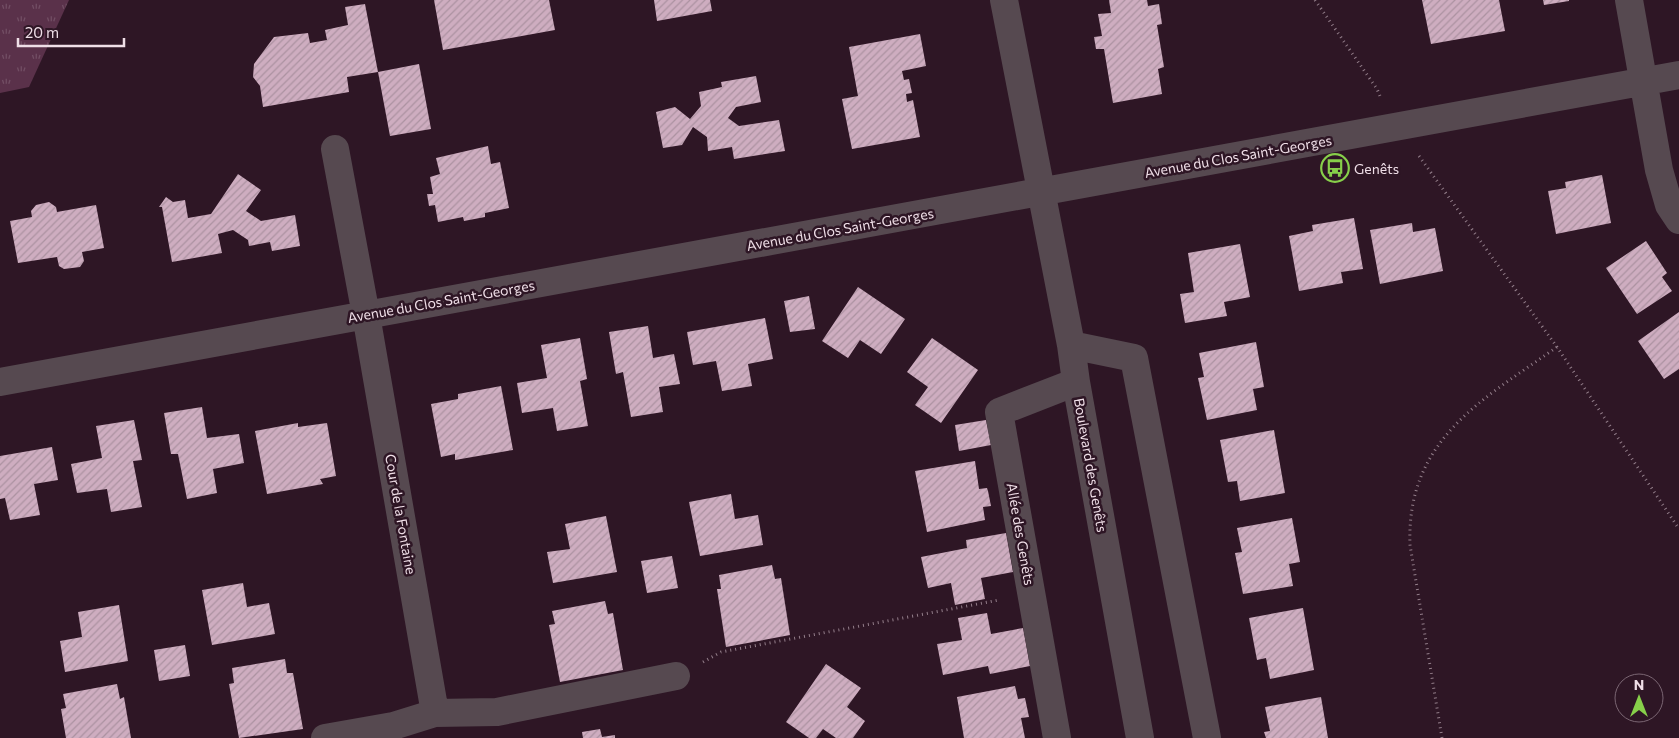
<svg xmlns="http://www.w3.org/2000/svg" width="1679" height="738" font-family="Commissioner,sans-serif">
	<defs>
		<pattern id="grass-tufts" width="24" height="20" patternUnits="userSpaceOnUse" patternTransform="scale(1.25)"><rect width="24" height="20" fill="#5a314a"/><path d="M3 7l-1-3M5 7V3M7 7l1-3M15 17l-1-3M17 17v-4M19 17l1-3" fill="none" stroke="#724e64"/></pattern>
		<pattern id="building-hatch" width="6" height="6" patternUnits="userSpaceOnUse" patternTransform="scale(1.25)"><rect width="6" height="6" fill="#ceadc0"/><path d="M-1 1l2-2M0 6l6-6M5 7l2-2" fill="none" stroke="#ac92a1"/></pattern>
	</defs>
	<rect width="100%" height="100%" fill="#2e1625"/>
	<!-- grass -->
	<path fill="url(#grass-tufts)" d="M0 0H69L29 87 0 93Z"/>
	<!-- building -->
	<path fill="url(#building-hatch)" d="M434 0H549L555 30 443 50Z
		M654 0H710L712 11 657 21Z
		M1109 0H1147L1148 6 1159 4 1162 24 1157 25 1164 67 1158 69 1162 94 1113 103 1104 49H1096L1094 37 1102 36 1098 14 1111 13Z
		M1422 0H1499L1505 31 1431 44Z
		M1543 0H1569V1L1544 5Z
		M365 4 378 72 347 77 349 92 263 107 260 86 253 77 254 64 274 37 308 33 310 43 327 40 325 30 348 25 345 7Z
		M920 34 926 66 902 71 904 80 909 79 912 93 906 94 907 102 913 100 920 137 852 149 842 99 858 96 849 47Z
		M419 64 431 129 390 136 378 72Z
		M756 76 761 102 736 107 728 118 739 126 779 120 785 151 734 159 732 147 708 151 707 137 693 127 682 145 663 148 656 112 675 107 690 119 701 106 699 92 722 87 721 82Z
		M488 146 491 164 500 162 509 208 485 213V217L464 221 463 217 438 222 435 205 429 206 427 194H433L430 177 440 174 436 158Z
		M238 174 261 190 246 211 261 221 295 215 300 246 272 251 270 242 249 246 248 240 233 230 218 234 222 253 172 262 162 207H159L166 197 173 202 185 200 188 218 211 214Z
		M1602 175 1611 223 1556 234 1548 191 1566 188 1565 182Z
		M49 202 56 207 57 212 96 205 104 248 82 252 84 261 80 267 64 269 59 266 57 257 18 263 10 221 32 217 31 211 36 205Z
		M1354 218 1363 269 1341 272 1343 283 1299 291 1289 236 1313 231 1312 225Z
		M1412 223 1413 232 1435 228 1443 271 1380 284 1370 230Z
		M1646 241 1667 273 1662 277 1672 291 1637 314 1606 268Z
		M1240 244 1250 297 1224 302 1227 316 1185 323 1180 294 1194 292 1188 253Z
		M858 287 905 319 881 354 860 340 848 358 822 341Z
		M809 296 815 329 790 332 784 301Z
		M1679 312V369L1664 379 1638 341Z
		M765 318 773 359 748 364 752 386 722 391 716 361 693 365 687 332Z
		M648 326 653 358 674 354 680 384 659 387 663 412 631 417 623 372 616 374 609 332Z
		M580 338 587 379 580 381 588 426 557 431 553 408 522 413 517 383 547 378 541 345Z
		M932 338 978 370 941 423 915 405 928 387 907 372Z
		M1256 342 1264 387 1253 389 1257 410 1207 420 1198 378 1204 377 1199 353Z
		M501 386 513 450 455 460V454L441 457 431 404 458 399V394Z
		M202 407 207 438 239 434 244 463 213 469 217 493 187 499 178 454H171L164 413Z
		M134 420 142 460 133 461 142 507 111 512 107 489 77 493 71 464 102 458 96 426Z
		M986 420 991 445 959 451 955 425Z
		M298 423V427L327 423 336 476 320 479 323 484 267 494 255 431Z
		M1274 430 1285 493 1240 501 1237 481 1228 482 1220 440Z
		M52 447 58 480 34 484 40 515 10 520 5 498 0 499V456Z
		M975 461 979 489 987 488 988 491 991 506 983 507 985 520 927 532 915 471Z
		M731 494 735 519 758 515 763 545 700 556 689 502Z
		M606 516 617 572 553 583 547 552 570 549 565 524Z
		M1292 518 1300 562 1289 564 1293 586 1243 594 1235 553 1242 552 1237 528Z
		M1006 533 1013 572 981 578 985 599 955 605 951 583 928 588 921 557 967 548 966 540Z
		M672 556 678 588 647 593 641 561Z
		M772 565 775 579 781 578 790 635 726 647 717 589H721L719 575Z
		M243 583 247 607 269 603 275 634 212 645 202 590Z
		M605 601 608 614 613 613 623 670 560 682 549 625 555 624 552 611Z
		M119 605 128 661 65 672 60 641 82 637 78 612Z
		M1303 608 1314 670 1270 679 1266 658 1257 660 1249 618Z
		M987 613 991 634 1023 628 1030 666 990 674 988 666 943 675 937 644 962 640 958 618Z
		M185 645 190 676 159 681 154 650Z
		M285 659 287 673H293L303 729 239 738 229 684 234 683 232 668Z
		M826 664 861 688 847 707 865 721 853 738H836L823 729 816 738H809L786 722Z
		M117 684 120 699 124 697 131 738H66L61 709 66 708 63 694Z
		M1015 686 1018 699 1025 698 1029 717 1021 718 1025 738H964L957 697Z
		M1321 697 1328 738H1266L1264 732 1270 731 1265 707Z
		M600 729 602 737 615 735V738H583L582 732Z"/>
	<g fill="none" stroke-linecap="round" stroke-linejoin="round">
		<!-- path -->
		<path stroke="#937e8a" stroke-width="3" stroke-dasharray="1 4" stroke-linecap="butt" d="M1315 0 1377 89 1380 96
			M1419 156 1557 347 1679 529
			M703 662 721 652 999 600
			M1442 738 1410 545C1406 440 1482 400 1557 347"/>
		<!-- minor -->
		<path stroke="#564950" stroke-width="28" d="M1004 0 1071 345 1076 382 1140 738
			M1629 0 1659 170 1669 205 1679 220
			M335 149 366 315 435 713
			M1071 345 1134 358 1207 738
			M0 382 1679 75
			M325 738 393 726 435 713 497 712 676 676
			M1057 738 999 412 1076 382"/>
	</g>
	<!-- icons -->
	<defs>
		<symbol id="bus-ring" viewBox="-11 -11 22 22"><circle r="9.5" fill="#2e1625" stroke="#87cf4a" stroke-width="1.5"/><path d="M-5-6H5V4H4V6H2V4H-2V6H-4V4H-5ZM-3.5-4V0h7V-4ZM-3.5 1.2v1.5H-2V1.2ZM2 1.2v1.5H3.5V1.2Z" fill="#87cf4a"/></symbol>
	</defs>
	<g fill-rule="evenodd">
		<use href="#bus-ring" x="1319" y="152" width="32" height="32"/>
	</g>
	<g text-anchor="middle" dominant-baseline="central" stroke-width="5" stroke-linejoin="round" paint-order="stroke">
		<!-- street labels -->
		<g font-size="14" fill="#efdee7" stroke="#2e1625">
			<text transform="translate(1238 156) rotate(-10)">Avenue du Clos Saint-Georges</text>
			<text transform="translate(840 229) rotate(-10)">Avenue du Clos Saint-Georges</text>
			<text transform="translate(441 301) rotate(-10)">Avenue du Clos Saint-Georges</text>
			<text transform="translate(1091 465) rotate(80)">Boulevard des Genêts</text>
			<text transform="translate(401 514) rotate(80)">Cour de la Fontaine</text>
			<text transform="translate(1021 534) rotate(80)">Allée des Genêts</text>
		</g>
		<!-- poi labels -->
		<g font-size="14" fill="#efdee7" stroke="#2e1625" text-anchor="start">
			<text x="1354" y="168">Genêts</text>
		</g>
	</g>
	<!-- north arrow -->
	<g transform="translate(1639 698)"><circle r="24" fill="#2e1625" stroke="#7b6673"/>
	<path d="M0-4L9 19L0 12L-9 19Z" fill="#87cf4a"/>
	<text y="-8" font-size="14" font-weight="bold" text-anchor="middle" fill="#efdee7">N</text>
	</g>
	<!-- scale -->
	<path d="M18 38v8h106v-8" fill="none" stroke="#efdee7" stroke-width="2.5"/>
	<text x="25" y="38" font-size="15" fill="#efdee7" stroke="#2e1625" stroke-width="4" paint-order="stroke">20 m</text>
</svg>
